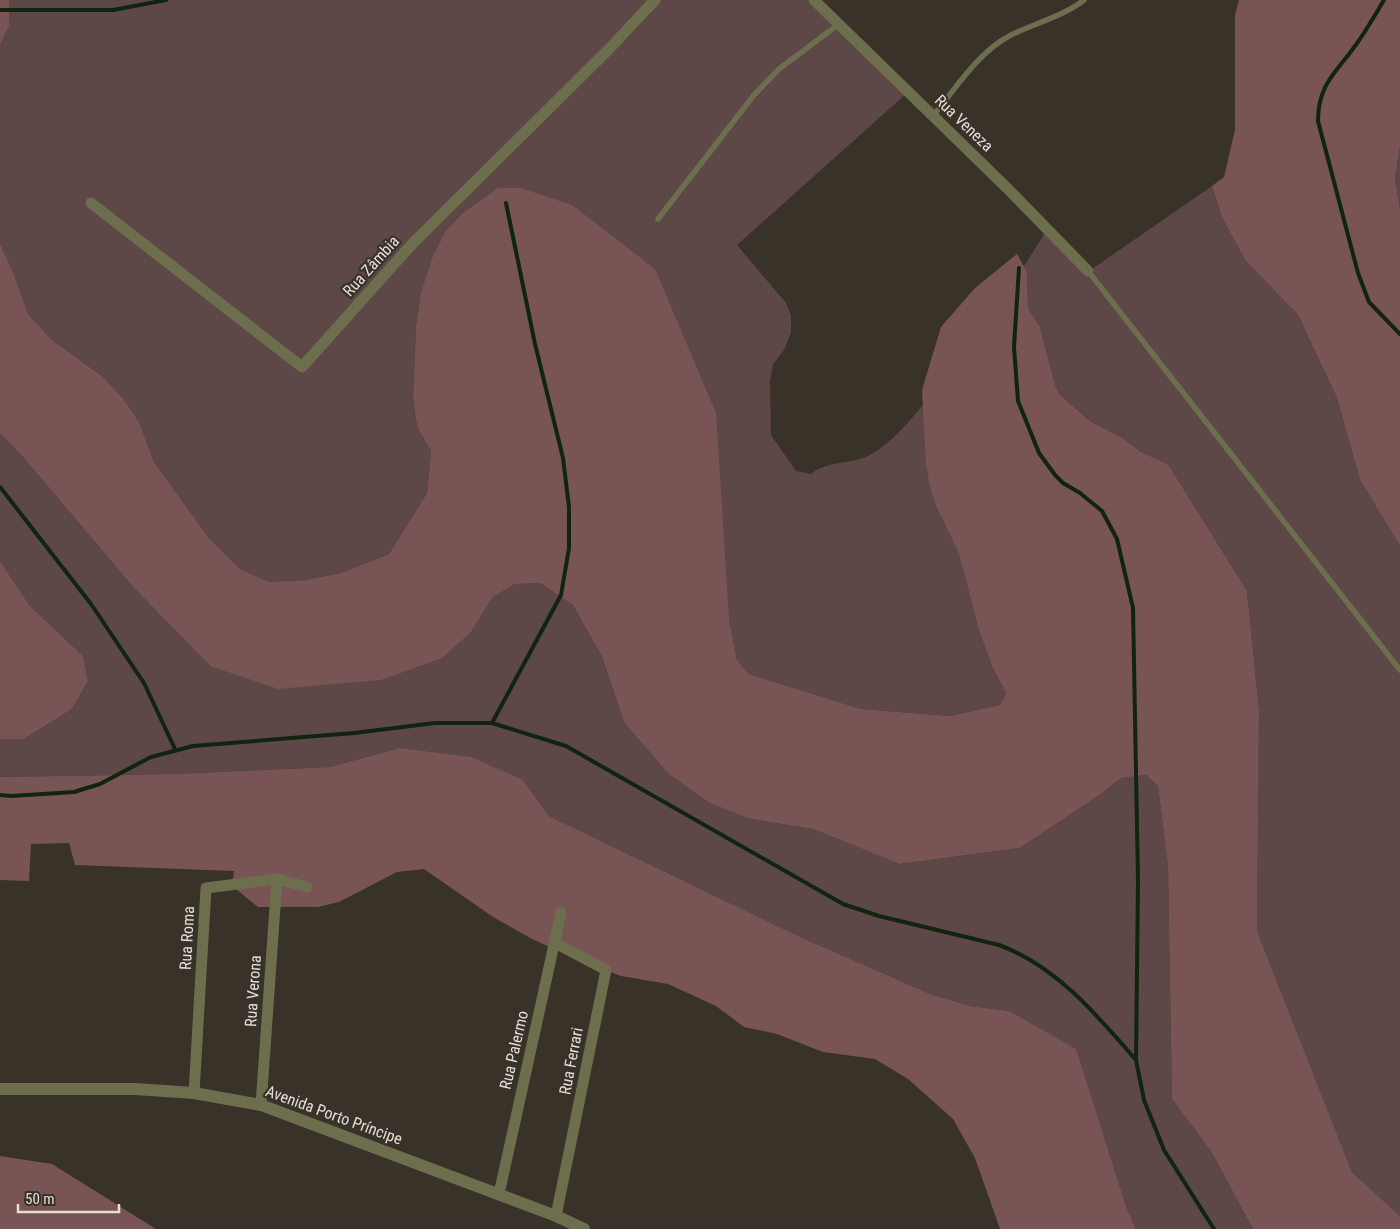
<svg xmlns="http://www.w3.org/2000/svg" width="1400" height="1229" font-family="'Roboto Condensed',sans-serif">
	<rect width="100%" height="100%" fill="#383228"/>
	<!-- green -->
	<path fill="#5d4747" d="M9 0H809L907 93 737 245 786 303 791 315V333L784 350 773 364 770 382 771 435 796 471 811 474C828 460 851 465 870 455 892 443 908 422 924 404L926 465 936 506 959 554 979 631 992 666 1006 693 1000 705 950 716 861 709 747 674 737 660 729 619 445 232 432 258 421 292 416 326 413 398 417 427 431 451 427 493 389 554 341 573 305 580 269 582 240 569 209 538 154 462 140 424 102 376 52 340 28 314 12 269 0 244V45L9 26Z
		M1400 146V209L1395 178Z
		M1212 186 1222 217 1245 260 1298 315 1337 398 1360 480 1400 546V1216L1352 1172 1257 931 1259 710 1247 591 1168 464 1141 452 1124 439 1090 421 1060 395 1055 385 1040 327 1028 308 1027 272 1024 266 1045 233 1089 271Z
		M0 433 23 457 134 588 210 666 471 632 493 597 515 584 540 583 573 605 602 657 624 722 751 819 813 829 901 864 1020 848 1098 796 1121 778 1146 775 1158 786 1168 867 1172 1099 1211 1151 1253 1229H1136L1127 1209 1104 1137 1009 1011 970 1006 930 994 796 935 549 816 523 780 399 748 330 767 175 774 0 777V739H24L72 709 88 681 83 656 30 606 0 561Z"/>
	<!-- forest -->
	<path fill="#795455" d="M0 0H9V26L0 45Z
		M1239 0H1400V146L1395 178 1400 209V546L1360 480 1337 398 1298 315 1245 260 1222 217 1212 186 1224 177 1235 130V15Z
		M498 188H521L572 205 655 269 716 413 729 619 737 660 748 674 861 709 950 716 1000 705 1006 693 992 666 979 631 959 554 936 506 930 487 926 465 922 390 941 327 975 288 1017 254 1027 272 1028 308 1040 327 1055 385 1060 395 1090 421 1124 439 1141 452 1168 464 1247 591 1259 710 1257 931 1352 1172 1400 1216V1229H1253L1211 1151 1172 1099 1168 867 1158 786 1146 775 1121 778 1098 796 1020 848 900 864 813 829 751 819 710 803 669 774 624 722 602 657 573 605 540 583 515 584 493 597 471 632 442 658 381 680 278 689 210 666 134 588 23 457 0 433V244L12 269 28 314 52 340 102 376 124 400 140 424 154 462 209 538 240 569 269 582 305 580 341 573 389 554 427 493 431 451 417 427 413 398 416 326 421 292 432 258 445 232 462 214Z
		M0 561 30 606 83 656 88 681 72 709 24 739H0Z
		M399 748 471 757 523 780 549 816 796 935 930 994 970 1006 1009 1011 1076 1049 1127 1209 1136 1229H1000L975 1158 953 1119 908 1079 875 1059 823 1052 777 1034 744 1027 716 1006 668 984 621 976 579 960 532 939 493 917 424 869 397 872 339 902 318 907H258L232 886 234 871 75 865 69 843 31 844 29 881 0 880V777L175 774 330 767Z
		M0 1156 52 1164 156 1229H0Z"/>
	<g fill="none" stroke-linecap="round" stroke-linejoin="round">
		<!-- stream -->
		<path stroke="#10250e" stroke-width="4" d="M1384 0C1375 15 1366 31 1355 46 1336 73 1318 84 1318 121L1358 273 1369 302 1400 334
			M0 10H113L166 0
			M1019 268 1014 347 1018 401 1039 453 1055 475 1063 483 1080 493 1102 511 1117 539 1133 608 1138 880 1136 1060 1144 1100 1164 1150 1214 1229
			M0 487 91 604 144 683 175 749
			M492 723 561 595 569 548V507L563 458 535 344 506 203
			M0 795 11 796 74 792 100 784 151 757 193 746 354 733 435 723H492L566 746 843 904 879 916 999 945C1056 966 1097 1015 1136 1060"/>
		<!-- service -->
		<path stroke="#6c6e4d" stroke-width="5.5" d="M933 116C956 88 978 52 1011 35 1035 23 1062 17 1084 0
			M658 219 754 95 779 69 839 24
			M1088 271 1400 670"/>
		<!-- minor -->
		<path stroke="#6c6e4d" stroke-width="11" d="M814 0 1008 189 1088 271
			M91 203 302 367 413 243 609 49 655 0
			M555 943 606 970 556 1216
			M194 1093 206 888 277 879 307 887
			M261 1105 277 879
			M499 1194 561 913"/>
		<!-- tertiary -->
		<path stroke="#6c6e4d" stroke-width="12" d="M0 1089H135L194 1093 261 1105 556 1216 584 1229"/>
	</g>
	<g text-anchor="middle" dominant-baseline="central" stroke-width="4.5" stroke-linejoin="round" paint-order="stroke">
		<!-- street labels -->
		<g font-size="16" fill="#e2ded8" stroke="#383228">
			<text transform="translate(964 123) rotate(44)">Rua Veneza</text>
			<text transform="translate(371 266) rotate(-48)">Rua Zâmbia</text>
			<text transform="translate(187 938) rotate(-87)">Rua Roma</text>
			<text transform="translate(253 991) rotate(-86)">Rua Verona</text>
			<text transform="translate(514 1050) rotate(-77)">Rua Palermo</text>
			<text transform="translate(571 1061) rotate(-79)">Rua Ferrari</text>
			<text transform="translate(334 1115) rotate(20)">Avenida Porto Príncipe</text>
		</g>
	</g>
	<!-- scale -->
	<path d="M18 1204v8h101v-8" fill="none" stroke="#e2ded8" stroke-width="2.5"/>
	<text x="25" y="1204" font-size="15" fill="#e2ded8" stroke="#383228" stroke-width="4" paint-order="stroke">50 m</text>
</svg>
